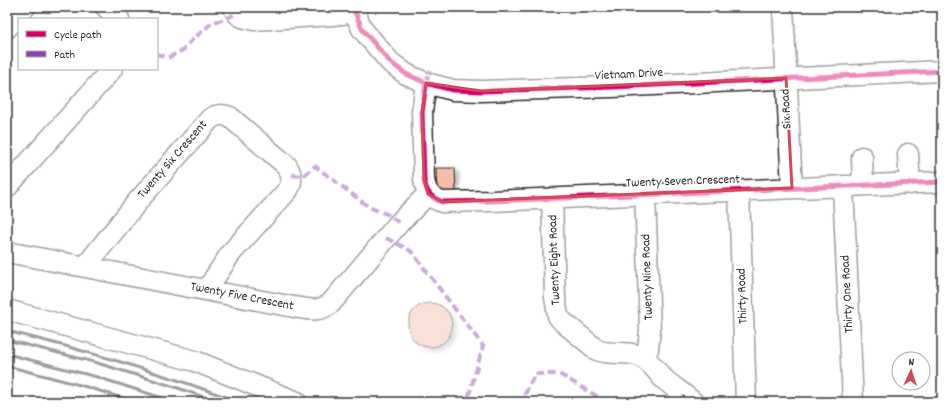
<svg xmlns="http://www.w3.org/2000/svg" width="949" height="409" font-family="Dekko,sans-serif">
	<defs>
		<filter id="shadow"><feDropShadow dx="3.5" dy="3.5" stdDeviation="2" flood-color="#0004"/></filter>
	</defs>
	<rect width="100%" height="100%" fill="#fff"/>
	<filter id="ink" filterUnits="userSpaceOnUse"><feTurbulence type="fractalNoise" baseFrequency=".025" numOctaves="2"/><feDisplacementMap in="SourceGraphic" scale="8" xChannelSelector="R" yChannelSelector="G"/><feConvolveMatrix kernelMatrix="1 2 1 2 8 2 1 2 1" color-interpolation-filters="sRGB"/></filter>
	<g filter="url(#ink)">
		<!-- building -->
		<path fill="#f4bca9" stroke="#2b2b2b" filter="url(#shadow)" d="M436 168H455L456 193H437Z
			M408 325a22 22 0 1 1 44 0a22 22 0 1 1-44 0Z"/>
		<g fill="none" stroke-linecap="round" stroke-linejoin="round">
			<defs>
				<path id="minor" d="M106 7 119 19
					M233 7C237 17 244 18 254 20L333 15 343 14 354 10
					M353 7 362 29 390 62 406 74 426 83 453 90 481 91 612 87 942 71
					M783 7 792 188
					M7 28 25 7
					M426 83 422 112 424 180C426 191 430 198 442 202L492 201 942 182
					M908 154 910 184
					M862 157 863 185
					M843 186 853 402
					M7 187 112 69
					M739 190 746 402
					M552 198 555 297 558 316 563 322 597 350C611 356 626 350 639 356 651 361 656 371 664 379 673 387 684 394 693 402
					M7 252 294 307C309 309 319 313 331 303L399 223 428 194
					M85 267 138 201 210 119C217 114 223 114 230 117L287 166C292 174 293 181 288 190L231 253 215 277 208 290
					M7 310 195 361 297 402
					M644 359 648 349 650 330 645 194"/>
			</defs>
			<!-- minor casing -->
			<use href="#minor" stroke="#2b2b2b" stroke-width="23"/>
			<!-- minor -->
			<use href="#minor" stroke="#fff" stroke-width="20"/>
			<!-- rail -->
			<path stroke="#2b2b2b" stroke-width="3" d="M7 331C86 350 164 374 240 402
				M7 340 94 362 172 386 218 402
				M7 354 97 377 175 402
				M7 366 80 385 136 402"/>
			<!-- quiet -->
			<path stroke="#8e44ad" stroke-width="4" stroke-dasharray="8 4" stroke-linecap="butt" d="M157 54 168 58 183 50 193 39 213 22 227 19 236 13
				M426 83 430 70
				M292 175 303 176 315 166 369 207 389 215 399 223
				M386 238 411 251 483 346 467 402
				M516 402 522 400 535 374H559L607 402
				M679 402 685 395"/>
			<defs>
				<path id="cycleway" d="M353 7 362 29 390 62 406 74 426 83 453 90 481 91 612 87 942 71
					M426 83 422 112 424 180C426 191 430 198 442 202L492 201 942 182"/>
			</defs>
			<!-- cycleway casing -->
			<use href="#cycleway" stroke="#fff" stroke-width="8"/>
			<!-- cycleway -->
			<use href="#cycleway" stroke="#d6006c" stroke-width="5"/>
		</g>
	</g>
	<!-- marked area -->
	<path d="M0 0H949V409H0ZM786 78 792 188 442 202 428 194 424 180 422 112 426 83 481 91Z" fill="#fff" fill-opacity=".55" fill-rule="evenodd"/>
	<path fill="none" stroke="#d1495b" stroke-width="3" stroke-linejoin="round" d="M786 78 792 188 442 202 428 194 424 180 422 112 426 83 481 91Z"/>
	<g text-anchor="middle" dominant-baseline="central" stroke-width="3.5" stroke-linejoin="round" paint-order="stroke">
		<!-- street labels -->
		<g font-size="13" fill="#2b2b2b" stroke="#fff">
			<text transform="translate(629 75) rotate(-3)">Vietnam Drive</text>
			<text transform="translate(787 109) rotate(-93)">Six Road</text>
			<text transform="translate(173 160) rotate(-49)">Twenty Six Crescent</text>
			<text transform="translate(683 182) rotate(-2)">Twenty Seven Crescent</text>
			<text transform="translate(555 260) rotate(-92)">Twenty Eight Road</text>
			<text transform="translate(648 277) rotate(-92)">Twenty Nine Road</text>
			<text transform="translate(848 294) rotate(-93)">Thirty One Road</text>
			<text transform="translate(743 296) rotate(-92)">Thirty Road</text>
			<text transform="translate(242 297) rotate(11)">Twenty Five Crescent</text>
		</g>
	</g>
	<!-- margin -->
	<rect width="949" height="409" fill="none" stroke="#fff" stroke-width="24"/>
	<rect x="12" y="12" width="925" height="385" fill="none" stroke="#2b2b2b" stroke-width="1.5" filter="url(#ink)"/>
	<!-- legend -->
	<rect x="18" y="18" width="140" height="52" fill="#ffffff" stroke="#aaaaaa"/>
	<rect x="26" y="31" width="20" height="6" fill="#d6006c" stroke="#aaaaaa"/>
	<text x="54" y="38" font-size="12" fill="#2b2b2b">Cycle path</text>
	<rect x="26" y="51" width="20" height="6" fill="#8e44ad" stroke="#aaaaaa"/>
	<text x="54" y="58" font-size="12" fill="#2b2b2b">Path</text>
	<!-- north arrow -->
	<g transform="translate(911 371) rotate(3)"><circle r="19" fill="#ffffff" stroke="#aaaaaa"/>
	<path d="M0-3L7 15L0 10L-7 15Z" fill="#d1495b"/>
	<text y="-6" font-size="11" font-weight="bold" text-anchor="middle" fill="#2b2b2b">N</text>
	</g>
</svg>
